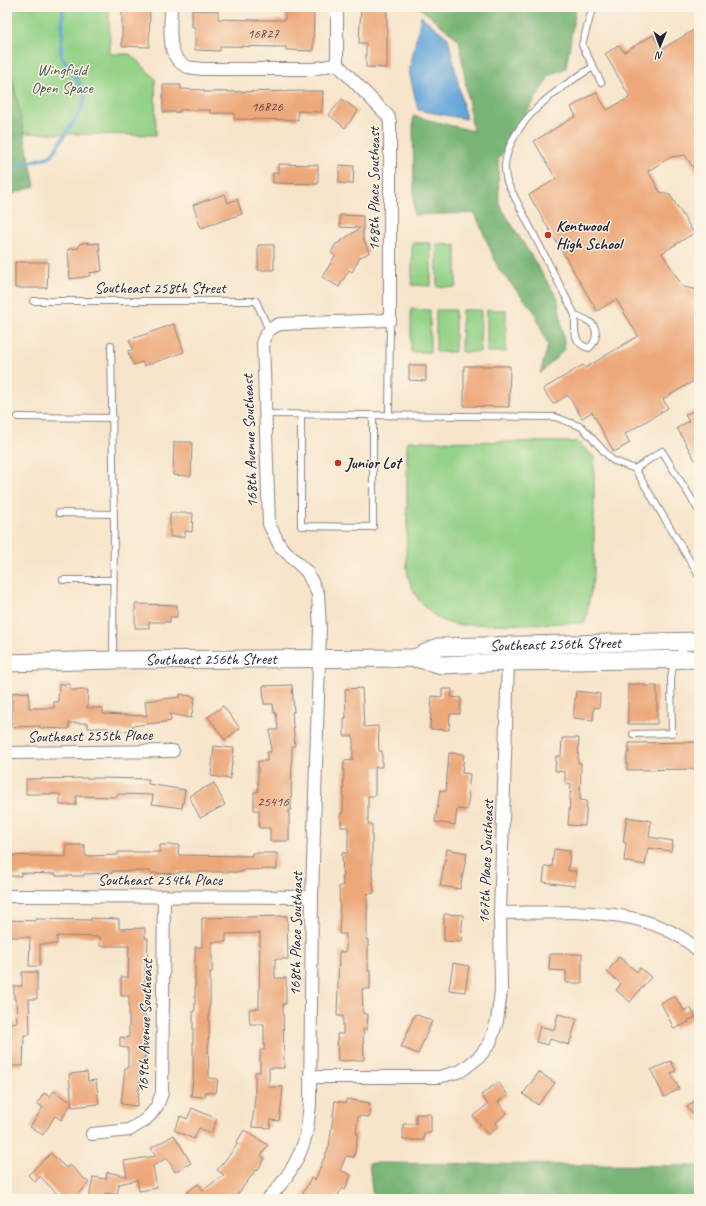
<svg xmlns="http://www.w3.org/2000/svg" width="706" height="1206" font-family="Caveat,sans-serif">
	<rect width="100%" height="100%" fill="#fcf5e5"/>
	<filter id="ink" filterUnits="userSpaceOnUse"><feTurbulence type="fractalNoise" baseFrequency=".025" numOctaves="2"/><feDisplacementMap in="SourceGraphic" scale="8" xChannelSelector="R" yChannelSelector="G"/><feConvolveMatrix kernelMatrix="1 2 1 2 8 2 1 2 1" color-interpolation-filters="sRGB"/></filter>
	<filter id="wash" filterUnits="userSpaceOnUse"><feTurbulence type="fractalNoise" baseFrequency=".012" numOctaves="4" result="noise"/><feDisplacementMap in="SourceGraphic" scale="16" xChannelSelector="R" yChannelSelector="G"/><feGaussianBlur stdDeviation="0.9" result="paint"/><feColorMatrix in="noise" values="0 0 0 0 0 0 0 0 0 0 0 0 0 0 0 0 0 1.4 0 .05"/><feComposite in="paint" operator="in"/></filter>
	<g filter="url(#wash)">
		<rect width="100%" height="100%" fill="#f7e5cb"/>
		<!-- green -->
		<path fill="#94d287" stroke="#5b7a61" d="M7 7H109L110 54H130L155 78 156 135 7 133Z
			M412 243H431V286L412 285Z
			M437 244 456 245V287H437Z
			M411 309 430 310V352H411Z
			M436 310H455V352H436Z
			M462 310H481L480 352H461Z
			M487 310H506V352H487Z
			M407 441 578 442 594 457V573L585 623 458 625C435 622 417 603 410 582 404 565 407 545 407 527 407 498 407 469 407 441Z"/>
		<!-- forest -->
		<path fill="#77b474" stroke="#4c6b58" d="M419 7H576L566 68 550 75 498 160 499 204 558 299 565 349 540 374 548 345 534 311 499 270 475 213 414 215 413 116 473 131 459 40Z
			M7 52 35 186 7 196Z
			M369 1163 699 1166V1199H373Z"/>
		<!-- water -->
		<path fill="#66a7da" stroke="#44648a" d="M421 16 448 38 466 119 418 110 409 71Z"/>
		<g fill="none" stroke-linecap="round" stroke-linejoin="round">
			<!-- stream -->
			<path stroke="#66a7da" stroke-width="3.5" d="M7 169 51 156 80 112 85 99 79 83 61 56 63 7"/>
		</g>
		<g id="blocks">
			<!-- building -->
			<path fill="#eda87a" d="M122 7H150L149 47 122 46Z
				M361 7H387V68L366 67V43H359Z
				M192 10 218 11V19L255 20H285V11H314L313 51 286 50V47L220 46V51L195 50V27H192Z
				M699 27V177L685 155 671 157 648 171 660 192 670 195 694 233 662 253 683 287 699 290V378L663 399 668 408 625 434 630 443 614 452 592 412 582 418 568 395 553 404 543 389 583 365 585 368 638 336 616 299 597 311 529 195 556 179 534 141 576 116 571 107 596 92 607 110 630 97 605 54 619 45 624 52 653 35 662 49Z
				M163 85H181V89L204 90V92L323 91 322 112 298 111V120L234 119V113H210V110H180V112H163Z
				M342 99 358 111 345 128 329 115Z
				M278 164 318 165V184L273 183V173H278Z
				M339 165 354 166 353 184 339 183Z
				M225 194 228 203 237 199 242 214 201 228 193 205Z
				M340 215 363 216V238L369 253 360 257 352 272 349 270 339 287 322 277 335 256 331 253 335 245 360 228 340 227Z
				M88 242V244L99 243 102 271 89 273 90 276 70 279 68 249 79 248V244Z
				M258 245H274V270H258Z
				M15 262H48L47 288H15Z
				M174 324 184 352 144 366 142 362 133 365 128 351 133 349 129 340Z
				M409 365H426V381L409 380Z
				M464 366H510L509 407 464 406Z
				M699 408V467L677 428 689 421 685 415Z
				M174 442H192L191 476 173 475Z
				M170 513H193L192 532 185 531V537H170Z
				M135 604 177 605V617H170V622H149V628H135Z
				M59 684H70V690H88L87 708H103V714L147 716 145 701 180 697V694L195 697 191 718 170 714 171 721 132 726V731L108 730V728H88V723H69V729L40 728V726L12 727V693L29 692V708H54V702H58Z
				M628 684H644V686H657V724H628Z
				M292 685 294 712H292L295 746H292L291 810H289V841H270V828H259V810H254V792H258V761H267V752H271L270 730H278L276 713H274L273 704H264L263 686Z
				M362 688 364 727 378 726 379 751H382V767H375V796H368V824H372V876L374 893 367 894V940H368V971H370V989H362L363 1014H368L367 1029H363L364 1060 338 1061 337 1034H343V1016H337L339 952H346V934H339L340 917 339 886H343L342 853H348V827H341V813H343L344 761 353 760V736H344V718H346L345 689Z
				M442 689H452L451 697 461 698 460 714H450L449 730 430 729 432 696 442 697Z
				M576 691 600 694 599 708 594 707 593 720 573 718Z
				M223 706 240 728 225 740 208 717Z
				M562 738H579L578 763H581L580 800 587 801 585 826 568 825 571 784 565 783V772L555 771 556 756H561Z
				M699 742V769L627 770V753H629V743Z
				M214 746 234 748 230 779 211 776Z
				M449 753 464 754 462 773 470 774 468 794H469L467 810 457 809 455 825 435 822 440 790 446 791Z
				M93 778 149 779 148 784 185 790 182 808 152 804 153 795 117 794V797L76 796V805H60V794H26V779Z
				M214 783 225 805 200 818 189 796Z
				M627 817 651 821 649 837 673 841 671 851 648 848 645 865 624 861 626 843 623 842Z
				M66 845H85V856L118 855V852H160V845H179L178 855 252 856V853H277V869L243 870V872H178V874L150 873V871H113V873L84 874V876H56V874L21 873V876H7V855L66 857Z
				M447 849 467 853 460 889 440 886Z
				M554 849 570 851 568 871H576L575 886 543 882 545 866 552 867Z
				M444 914 463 915 461 942 444 941Z
				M287 916 288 959H275V978H286V1004H283L284 1068H269V1087H283L282 1100 279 1121 271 1120 270 1128 252 1127 255 1097V1072H260V1050H264V1024H250L249 1009 259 1008 260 933 226 934V942H212V972H210V1006H209V1039H208L209 1078 218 1079 216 1093 206 1092 205 1097 191 1096 193 1079V1011L195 1010V947H202V918Z
				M91 918 119 919V929L145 928V938H148L147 962H145V1058H143L137 1106 121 1104 125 1068H128V1048L120 1047V1037L129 1038V996H121V977H128L129 946H100V937L57 936V944H40V966H29L30 937H7V920L36 921V919L91 920Z
				M550 954H582V983H566V971L549 970Z
				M619 957 637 972 640 968 651 977 630 1002 616 990 621 984 607 972Z
				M453 963 469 966 465 992 449 990Z
				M22 972H37V999H29L30 1035H24L23 1066H7V1039H11L10 1023 17 1022 16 999H14V986H22Z
				M675 996 684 1011 690 1007 696 1017 688 1020 689 1022 674 1029 661 1003Z
				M415 1014 432 1021 418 1054 401 1047Z
				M558 1014 577 1019 569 1045 550 1039 548 1045 536 1042 540 1026 554 1030Z
				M671 1061 676 1071 671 1073 679 1089 664 1097 651 1070Z
				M87 1072 88 1081 96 1080 99 1104 72 1107 69 1074Z
				M539 1072 555 1083 538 1105 523 1094Z
				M498 1082 508 1095 498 1102 507 1113 495 1123 498 1127 488 1135 473 1116 488 1104 481 1095Z
				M54 1091 72 1103 61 1120 55 1116 43 1135 30 1127 43 1107 37 1104 44 1093 50 1097Z
				M699 1098V1122L687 1107Z
				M346 1099 370 1103 369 1117 358 1116 356 1133H358L354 1157 346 1156 340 1170 351 1175 345 1190 342 1188 336 1199H300L311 1178 315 1180 329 1146 335 1101 346 1103Z
				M192 1108 217 1119 211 1133 199 1128 194 1139 174 1130 181 1116 187 1119Z
				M416 1114H431V1133H424V1140H403V1124H416Z
				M244 1130 268 1145 261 1156 265 1158 257 1171 256 1170 234 1199H191L187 1192 198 1184 203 1190 224 1175 217 1170 238 1144 236 1143Z
				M174 1135 191 1163 175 1172 167 1158 153 1166 157 1188 139 1191 137 1180 119 1184 117 1195 105 1193 104 1199H89L93 1177 106 1179 107 1172 127 1176 124 1161 156 1156 151 1148Z
				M51 1153 66 1168 70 1165 89 1183 73 1199H62L40 1176 35 1182 28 1175Z"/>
		</g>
	</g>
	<g filter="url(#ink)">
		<use href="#blocks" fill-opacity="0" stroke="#8c8483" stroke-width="1"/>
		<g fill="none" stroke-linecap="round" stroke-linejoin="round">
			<defs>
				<path id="service" d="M598 7 591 13 582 45 601 82
					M33 301H256L269 330
					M575 315C580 317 585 319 590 322 599 329 597 341 589 348 572 344 575 328 575 315L507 182C506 177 504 170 505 164 511 120 558 88 593 67
					M111 345 114 521 113 659
					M265 414 555 417 582 427 612 460 635 469
					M301 414V526L373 527V415
					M389 415 390 320
					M18 417 113 418
					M699 511 662 451 635 469 699 576
					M59 513 114 514
					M63 580H114
					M633 734 672 733 671 679 674 659 687 645"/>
				<path id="minor" d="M171 7C171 26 165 59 188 67 192 68 197 68 201 69H313L337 64
					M7 753 173 751
					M7 896 312 897
					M500 913C566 913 647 903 699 951
					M310 1077H439L461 1071 479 1057 490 1043 497 1021 501 991 500 913 508 662
					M92 1134 129 1130 144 1121 151 1114 157 1106 162 1093 164 896
					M268 1199C283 1183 297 1164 304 1142 308 1130 308 1118 310 1105L312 897 320 629 318 594 307 572 280 546 269 524 263 340C267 332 271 327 280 324L390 320V122L388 116 337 64V7"/>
				<g id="secondary">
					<path id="s1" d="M415 658 438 647 699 641"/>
					<path id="s2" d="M7 663 113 660 415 658 442 665 508 662 699 659"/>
				</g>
			</defs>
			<!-- service casing -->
			<use href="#service" stroke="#8c8483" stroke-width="8"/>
			<!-- minor casing -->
			<use href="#minor" stroke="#8c8483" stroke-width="14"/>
			<!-- secondary casing -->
			<use href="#secondary" stroke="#8c8483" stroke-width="19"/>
			<!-- service -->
			<use href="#service" stroke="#fff" stroke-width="6"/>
			<!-- minor -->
			<use href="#minor" stroke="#fff" stroke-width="12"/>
			<!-- secondary -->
			<use href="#secondary" stroke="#fff" stroke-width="17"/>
		</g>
	</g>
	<!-- markers -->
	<g fill="#c8321e" stroke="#fcf5e5" stroke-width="1.5">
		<circle cx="548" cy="235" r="4"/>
		<circle cx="338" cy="463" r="4"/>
	</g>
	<g text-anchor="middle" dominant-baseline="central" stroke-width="3" stroke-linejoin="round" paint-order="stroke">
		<!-- number labels -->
		<g font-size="14" fill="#55444b">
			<text x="263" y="33">16827</text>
			<text x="267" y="106">16826</text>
			<text x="273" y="801">25416</text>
		</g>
		<!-- park labels -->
		<g font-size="16" fill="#445752" stroke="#fcf5e5">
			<text x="62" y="70">Wingfield<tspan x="62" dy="18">Open Space</tspan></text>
		</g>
		<!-- street labels -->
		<g font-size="16" fill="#22223b" stroke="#fcf5e5">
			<text transform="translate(374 189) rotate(-90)">168th Place Southeast</text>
			<text x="160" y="288">Southeast 258th Street</text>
			<text transform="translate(250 441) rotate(-92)">168th Avenue Southeast</text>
			<text stroke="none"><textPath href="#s1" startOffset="143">Southeast 256th Street</textPath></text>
			<text stroke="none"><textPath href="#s2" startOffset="204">Southeast 256th Street</textPath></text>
			<text transform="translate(90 736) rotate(-1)">Southeast 255th Place</text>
			<text transform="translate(486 862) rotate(-88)">167th Place Southeast</text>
			<text x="160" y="880">Southeast 254th Place</text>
			<text transform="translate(296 934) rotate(-89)">168th Place Southeast</text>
			<text transform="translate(145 1026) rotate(-88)">169th Avenue Southeast</text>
		</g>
		<!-- poi labels -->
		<g font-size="16" font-weight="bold" fill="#22223b" stroke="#fcf5e5" text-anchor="start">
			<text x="556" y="226">Kentwood<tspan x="556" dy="18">High School</tspan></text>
			<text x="346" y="463">Junior Lot</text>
		</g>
	</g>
	<!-- margin -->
	<rect width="706" height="1206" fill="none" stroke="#fcf5e5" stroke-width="24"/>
	<!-- north arrow -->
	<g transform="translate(660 46) rotate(181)" stroke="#fcf5e5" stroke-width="3" paint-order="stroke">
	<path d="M0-3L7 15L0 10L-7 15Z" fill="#22223b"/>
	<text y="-6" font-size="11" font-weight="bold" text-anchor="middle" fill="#22223b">N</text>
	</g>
</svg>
